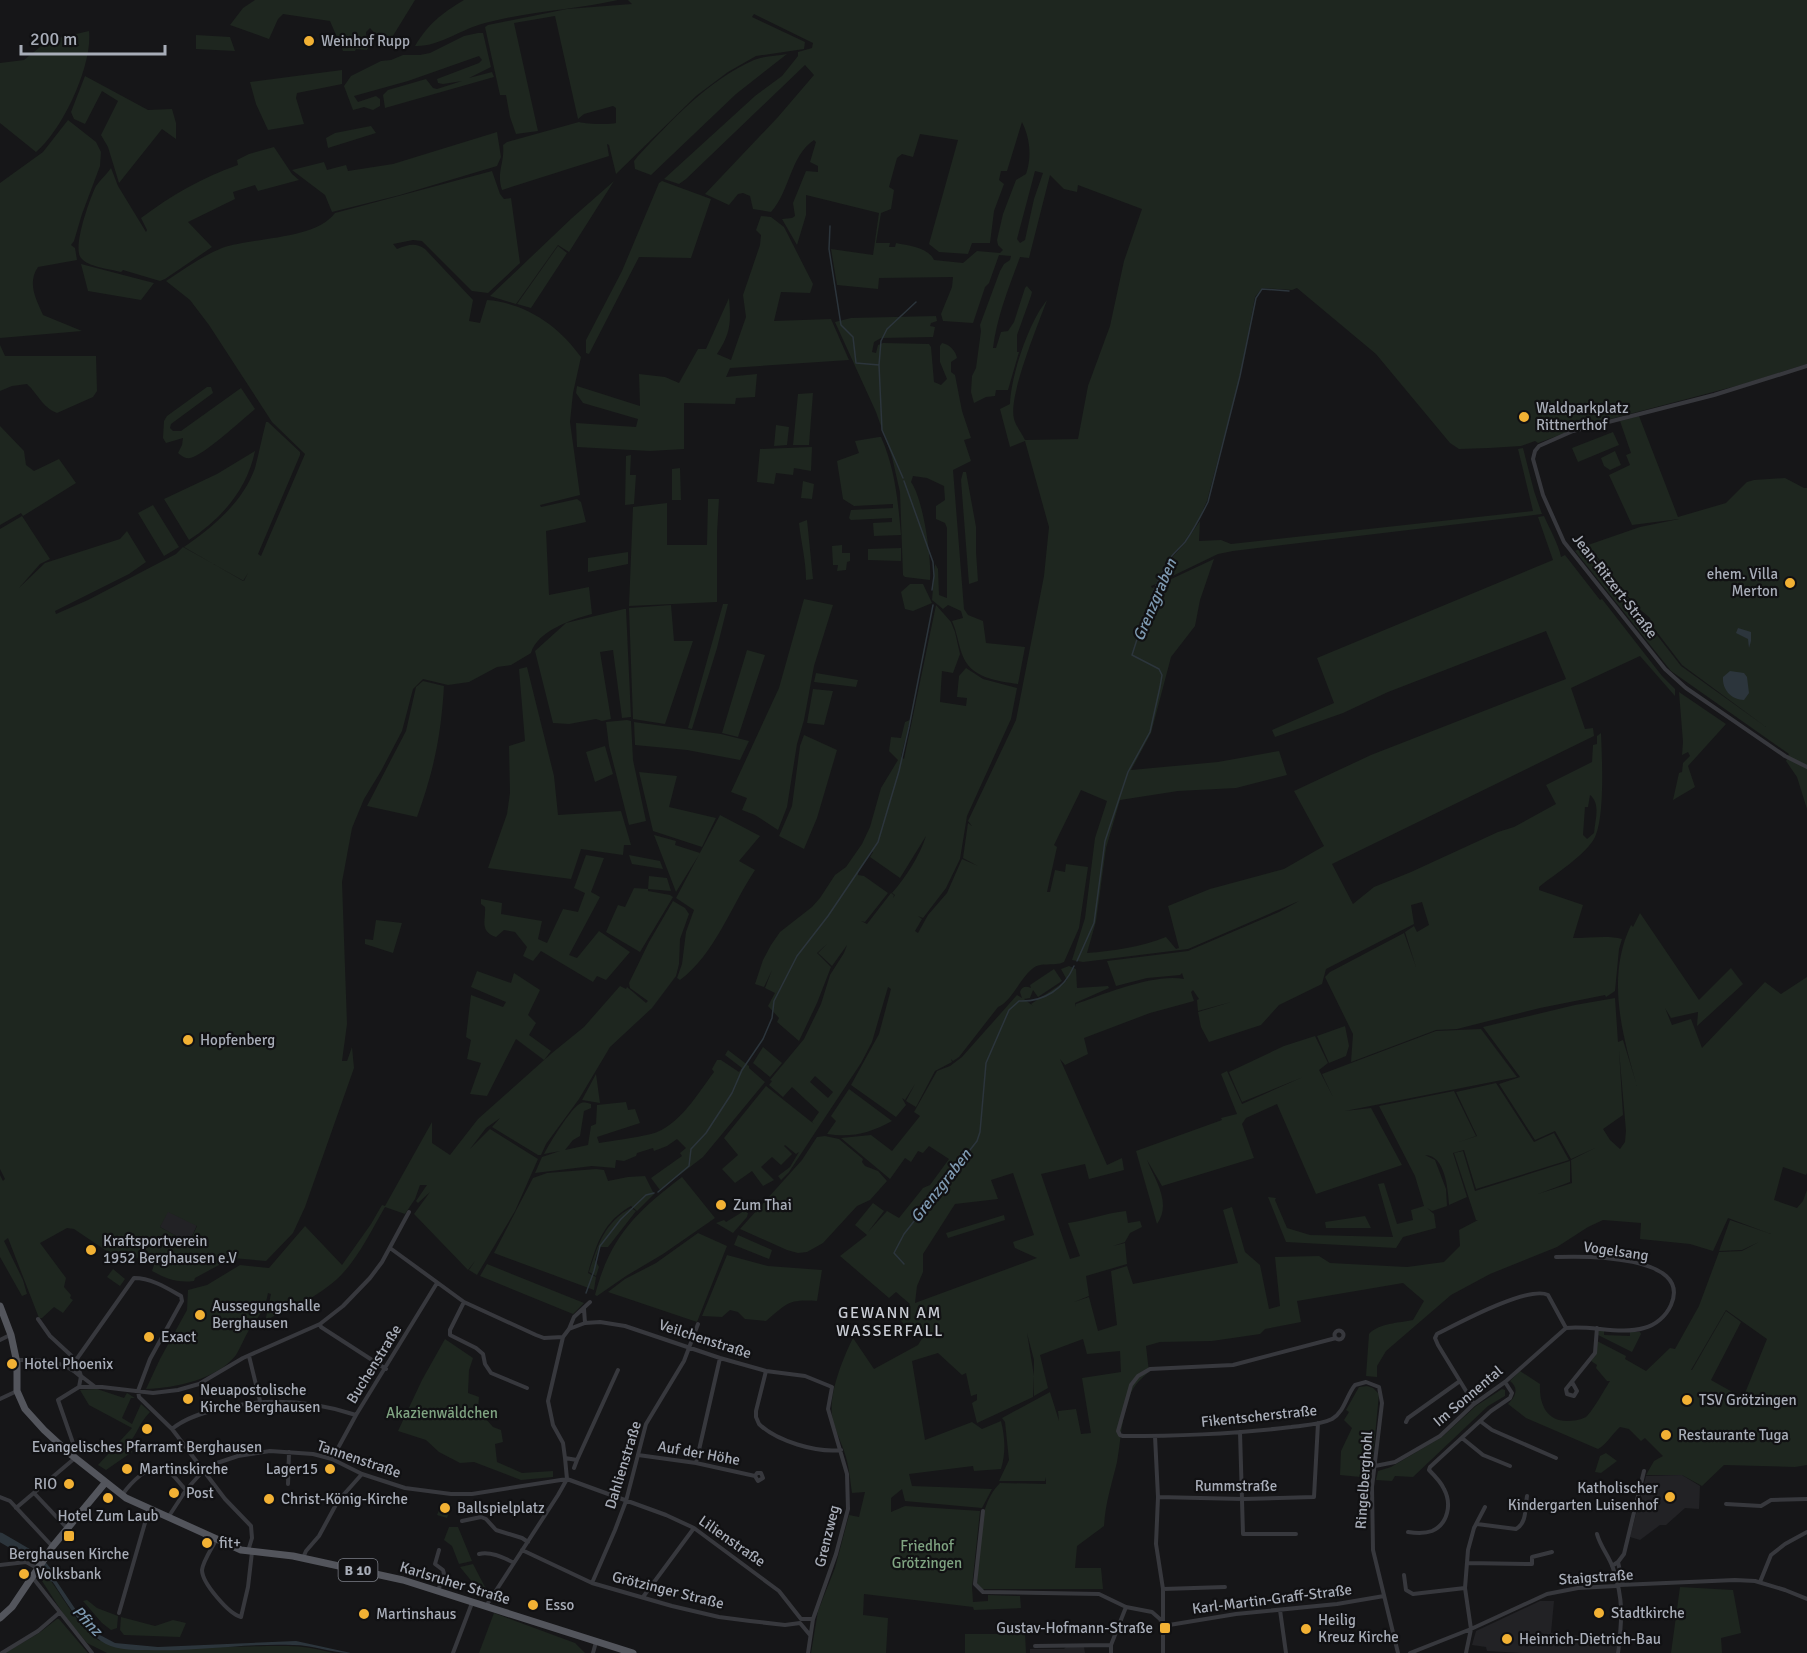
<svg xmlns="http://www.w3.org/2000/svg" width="1807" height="1653" font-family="Signika,sans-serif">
	<rect width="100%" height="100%" fill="#161618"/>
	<!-- built -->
	<path fill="#222225" d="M167 1211 197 1225 189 1243 160 1227Z
		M1682 1475 1700 1486 1699 1509 1685 1508 1666 1525H1660L1640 1540 1630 1537 1646 1476Z
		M1540 1601H1554L1551 1633 1617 1640 1616 1653H1522L1487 1651 1486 1647 1472 1645 1476 1631Z
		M1066 1647H1084L1085 1653H1030V1649H1064Z"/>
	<!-- green -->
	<path fill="#1e261f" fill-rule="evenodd" d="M255 0H415L391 39 377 36 370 28 366 32V35L371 41 367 50 356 49 355 51H343L330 21 283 14 278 19 269 39 230 25 243 8Z
		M464 0H618C574 10 529 11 485 23 461 29 439 47 415 46 429 23 441 14 464 0Z
		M628 0H1807V364L1740 385 1584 426 1538 443 1535 441 1521 446 1489 448 1459 449 1450 443 1376 354 1297 288 1292 290 1262 288 1255 297 1240 376 1207 501 1198 521 1184 542 1168 560 1156 584 1151 586 1152 588 1214 559 1200 600 1195 626 1171 657 1151 733 1131 770 1218 762 1279 751 1287 775 1236 788 1178 791 1120 800 1106 848 1096 921 1087 953C1113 951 1141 947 1166 937L1176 949 1179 948 1168 906 1210 889 1284 869 1324 846 1294 791 1371 755 1566 679 1546 631 1388 692 1343 713 1275 737 1272 730 1334 703 1317 658 1553 560 1538 517 1544 516C1549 528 1559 545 1561 557L1565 555 1600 600 1602 599 1662 676 1675 689V696L1640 656 1571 688 1585 729 1593 728 1594 736 1332 864 1353 904 1374 887 1411 872 1498 832 1514 827 1556 804 1546 785 1592 762 1593 745 1597 744V736L1601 733C1602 758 1605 816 1595 837 1586 855 1555 874 1539 887V890L1583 905 1573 938C1589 938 1609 935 1622 939L1619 949 1615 991 1606 997 1605 995 1540 1008 1457 1029 1436 1030 1351 1062 1353 1034 1325 977 1330 972 1404 933 1416 967 1405 932 1414 926 1417 932 1429 925 1422 902 1411 905 1414 924 1326 969 1322 984 1279 1005 1261 1025 1209 1042 1201 1027 1198 1012 1231 1002 1198 1011 1197 1000 1199 999 1193 990 1191 992 1194 1001 1150 1013 1084 1038 1088 1054 1065 1065 1060 1059 1107 1165 1122 1158 1124 1170 1089 1179 1085 1164 1041 1174 1070 1259 1080 1256 1068 1223C1088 1220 1106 1213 1126 1211L1128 1223 1140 1221 1142 1227 1130 1233 1125 1242 1113 1246 1125 1243 1127 1264 1086 1276 1089 1296 1074 1302 1089 1297 1098 1331 1117 1325 1111 1271 1127 1266 1133 1284 1238 1263 1223 1210 1232 1207 1245 1252 1260 1265 1269 1309 1280 1306 1275 1257 1319 1256 1330 1263 1407 1267 1444 1262 1460 1246 1459 1230 1478 1220H1476L1454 1153 1463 1151 1475 1191 1570 1161V1182L1538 1194 1572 1183 1571 1160 1595 1148 1571 1159 1555 1131 1535 1140 1499 1084 1520 1077 1483 1027 1575 1005 1615 998 1618 1042 1623 1040 1637 1086C1622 1034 1606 977 1631 925L1633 927 1640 913 1699 1000 1731 968 1743 984 1697 1026 1698 1012 1671 1018 1665 1008 1672 1025 1691 1019 1702 1048 1765 982 1781 994 1807 977V1173L1806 1175 1783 1167 1774 1200 1797 1208 1803 1201 1807 1190V1465L1795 1467 1724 1465 1702 1486 1682 1475H1646L1654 1461 1663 1456 1645 1438 1641 1441 1629 1429 1620 1427C1612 1434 1607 1444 1598 1449L1526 1418 1508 1404C1516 1396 1519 1388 1510 1381L1520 1371 1540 1384C1539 1403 1546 1421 1567 1421 1573 1421 1580 1420 1586 1417 1593 1411 1604 1390 1610 1381H1607L1596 1368 1597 1365 1591 1361 1596 1354 1597 1341 1626 1356 1625 1359 1646 1371 1670 1348 1675 1349 1699 1306 1719 1252 1742 1251 1759 1242 1742 1250 1719 1251 1730 1220 1771 1234 1728 1218 1713 1251 1690 1244 1640 1239 1641 1223 1603 1220 1588 1227 1557 1247 1490 1274 1451 1295 1386 1351 1377 1366V1377L1366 1376 1369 1334C1379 1323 1399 1323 1413 1320L1424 1301 1403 1283 1297 1301 1301 1322 1265 1329 1260 1334 1212 1341 1160 1342 1146 1346 1149 1372C1143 1377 1137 1382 1133 1389 1122 1407 1121 1441 1117 1462 1112 1483 1105 1504 1104 1526L1077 1546 1075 1568H1101L1103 1589H982L977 1585C979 1555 976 1506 1000 1483L1046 1484V1477L1045 1481H999L1009 1460 1005 1422 1002 1418 1050 1392 1059 1421 1058 1411 1076 1409 1081 1434 1091 1433 1082 1378 1121 1372 1120 1351 1087 1354 1083 1339 1040 1355 1048 1388 1034 1396V1360L1027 1333 1034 1376 1033 1397 977 1423 972 1403 977 1400V1394L971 1396 966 1373 962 1375 938 1353 912 1361 925 1440 972 1422 982 1429 1001 1421C1005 1437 1006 1453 1001 1469L974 1471 973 1466 909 1474 912 1486 992 1489 982 1508 905 1501 902 1489 891 1498V1512L905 1506 980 1511 972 1587 973 1602 988 1601V1595L1020 1596 1021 1608 974 1610 973 1607 864 1594 863 1615 888 1618 886 1653H811L818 1611 835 1568 849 1515 859 1517 865 1492 852 1493C850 1479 849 1465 844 1451 840 1439 834 1428 832 1415 829 1393 843 1358 853 1338L874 1369 918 1345 923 1337 922 1334 916 1336 913 1323 904 1324 899 1319 910 1304 896 1292 889 1298 840 1256 867 1235 855 1225 873 1203 884 1211 868 1232 887 1211 899 1218 923 1188 930 1185 949 1159 929 1146 923 1153 918 1151 911 1162 905 1158 890 1179 841 1138 871 1135 892 1151 920 1116 914 1112 937 1071 950 1066 962 1057 1017 995 1022 998 1020 992C1022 986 1026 986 1031 988L1030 985 1054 969 1062 981 1038 997 1033 990 1030 998 1024 999 1033 1006 1031 1004 1067 980 1061 969 1069 966 1076 969 1077 988 1108 986 1109 988 1075 1003 1076 1007V1004C1104 994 1155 973 1184 979L1182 973 1180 975 1147 978 1116 986 1107 961 1188 951 1279 912 1299 901 1188 949 1083 962 1072 960 1085 918 1095 838 1107 801 1081 790 1054 845 1057 847 1047 892H1050L1055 870 1065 872 1066 864 1088 867 1079 928 1064 962C1054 967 1041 961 1032 969 1019 980 1012 1001 998 1007L959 1057 953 1061 951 1059 952 1062 935 1071 916 1107 906 1101 915 1084 905 1100 902 1098 906 1105 896 1117 851 1085 879 1034 891 989 888 987 872 1042 861 1063 789 1172 781 1180 778 1176 790 1167 799 1152 796 1154 785 1145 784 1146 792 1154 781 1165 772 1157 761 1167 774 1180 763 1186 752 1171 735 1183 722 1169 738 1155 724 1138 766 1086 814 1124 812 1122 819 1112 792 1087 783 1097 769 1085 772 1081 770 1080 804 1039 821 1004 830 975 844 953 847 945 832 966 818 953 827 944 817 953 831 967 817 1003 799 1041 777 1022 779 1018 768 1006 775 993 765 988 772 970 764 987 755 984 763 960 771 945 780 932 812 907 820 898 835 875 846 867 862 844 870 827 881 788 898 760 889 751 891 737 901 738 905 722 910 720 901 757 904 759 936 605 951 622 955 632 960 654 953 673 942 671 940 702 966 706 967 698 957 697 959 676 966 668 983 679 1017 688 1011 719 967 816 960 859 946 888 923 918 918 916 922 919 915 931 918 933 928 915 947 893 962 859 978 866 963 858 968 823 972 826 968 821 1016 720 1044 576 1049 527 1025 441 1010 447 1000 409 1010 404C1011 375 1029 322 1047 300 1038 325 1008 396 1014 419 1016 426 1022 434 1025 440L1078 439 1088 386 1110 326 1124 261 1142 209 1078 185 1077 192 1064 189 1050 175 1029 258 1020 257C1009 287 997 316 993 348H996L1001 332 1008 331 1014 322 1025 288 1027 286 1032 292 1031 296 1017 335V352H1019L1008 390H996L995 396 986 397 974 403 971 392 972 376 976 368 981 331 980 325 1000 271 1004 264 1010 260 1011 256 999 255 989 283 985 287 973 323 943 321 941 314 952 287 953 277 879 278 878 289 837 285 831 249 873 255 879 213 806 195V215L797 245 782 219 792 218 795 216 793 203 806 171 818 172V166L810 162 816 142 814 140C790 156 790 191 771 212L753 209 750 196 743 193 738 194 729 205 705 194 778 117 814 75 805 65 686 179 679 184 664 179 755 96 782 76 798 56V52L812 48 813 43 754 14 752 17 805 42 804 49 756 56 728 72 696 96 616 174 609 145 607 144 609 156 502 190C496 172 505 163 503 145L507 142 579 122C585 124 610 125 616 123V108L613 106 584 114 578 119 555 16 514 23 538 131 516 134 510 117 506 95H500L485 27 488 25 567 9 632 4ZM1022 122C1030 138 1032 157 1026 174L1016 180 1003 214 997 240 998 245 1003 250 1000 253 977 251 963 263 934 260C928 247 909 246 896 243L895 247H889L890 243H876L881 213 891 209 894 190 889 187 897 158 902 154 913 157 920 134 958 140 929 244 939 252 968 254 972 243H990L994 211 1004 184 999 180 1001 171H1007ZM1035 171 1043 173 1034 199 1025 240 1020 243 1017 239ZM1590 795C1601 804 1595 820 1594 833L1587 839 1583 835 1585 807H1588ZM926 836C920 855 906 877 892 893L895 895 893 898 894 895 891 893 867 924 861 921 865 922 888 893 864 876 858 875V873L871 851 873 852 870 857 900 878ZM1619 1050 1626 1131 1625 1142 1620 1149 1610 1140 1603 1129 1623 1115ZM815 1076 833 1092 828 1098 810 1082ZM1013 1173 1034 1235 1013 1242 1015 1248 1037 1258 915 1303 917 1286 923 1272V1254L955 1204 998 1199 991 1180ZM1726 1310 1767 1339 1743 1398 1711 1380 1741 1322 1726 1311 1692 1370H1691Z
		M89 31C93 65 62 131 36 152L0 123V63L24 60 45 43 54 39Z
		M478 33H483L491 67 469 78 492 72 494 77 385 108 383 95 388 90 426 79 433 88 437 89 462 81 443 84 438 83 437 79 479 63 482 60 479 56 408 81 354 96 358 102 376 96 380 99V106L373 110 364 107 353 110 344 86 351 76 381 61 391 60 403 55H420L430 53 464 36Z
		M196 35 230 37 235 51 196 49Z
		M787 54 736 94 651 175 635 169 634 161 638 156C672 120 708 80 754 60 763 56 776 56 787 54Z
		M342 70V84L297 93 296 98 304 124 268 130 256 104 250 82Z
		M85 76 148 110 172 109 176 123V139L162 129 119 183 108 147 101 135 118 101 102 91 85 124 74 119 71 112Z
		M68 120 96 142 101 152 100 166 82 214 74 241 71 245 75 248 77 260 38 267C27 283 36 299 43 315L82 331 0 338V183L43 152Z
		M371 126 376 133 328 148 326 138 335 133Z
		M497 132 501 157 497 166 400 195 332 212 325 195 292 170 324 162 327 170 346 165 348 171 393 164Z
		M274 147 292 174 299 180 258 191 255 185 233 192 235 199 188 222 212 247 165 279 160 281 123 270 121 272C110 269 88 267 81 258 72 248 90 198 96 186 100 180 107 174 111 168L118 186 146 232 147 230 141 218C172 195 201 178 238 165L237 160 249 154Z
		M492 171 500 194 504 199 511 198 520 263 488 293 472 291 422 241 413 240 393 244 397 249C408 245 415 242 425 249L473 300 469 321 480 323 487 300C526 303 559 326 581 357L573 393 570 422 580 495 540 505 541 507 577 499 581 502 586 522 546 531 549 595 589 587 592 614C573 619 537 631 531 653L511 665 497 667 469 682 448 685 423 679 413 689 402 731 381 771 364 799 352 828 342 882 347 1024 342 1061H347L352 1047 354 1068 305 1207 293 1233 266 1261 232 1258 218 1254 219 1265 195 1278 194 1281C177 1283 167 1279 152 1271L154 1265 143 1257 136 1258 129 1254 123 1262 74 1229 67 1228 40 1243 66 1278 64 1287 71 1295 70 1298 73 1300 63 1313 54 1307 42 1318H39L8 1238 4 1241 23 1280 27 1294 22 1296 0 1257V1175L3 1181 5 1179 0 1169V529L22 516 50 559 40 564 19 588 45 563 120 539 127 531 146 562 129 574 55 611 56 614 88 600 176 554 183 547 244 581 248 573 243 581 184 547C213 527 243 502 255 468 259 453 262 437 266 422H268L300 452V455L258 554 261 556 305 454 272 422 209 325 190 300 166 281C184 269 202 256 222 248 253 237 315 240 335 213ZM168 1212 197 1226 189 1243 160 1227Z
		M614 181 569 252 558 245 516 304 490 296 572 218Z
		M662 181 711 199 691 258 639 257 589 354 586 353V340L622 271 659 183Z
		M761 216 771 217 784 227 813 284 810 293 781 292 774 321 831 319 849 360 730 368 726 377 757 374 755 397 736 398 735 404 684 403V449L650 451 577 447 576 423 636 427 638 419 583 403 576 393 577 386 640 406 639 374 665 377 679 383 698 349H706L729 298C731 322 731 333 717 354L731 360 746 317 743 295 760 245 761 235 756 230Z
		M558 246 567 253 531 308 517 304Z
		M81 264 154 283 141 300 88 291Z
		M936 316 937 321 931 323 930 326 935 327 933 337 881 338 874 342 872 352 876 353 878 345 883 343 929 344 931 347 934 382 941 385 947 379 940 362V346L942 343C949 344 956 351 957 358L951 362V372L955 375 962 411 971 438 964 440 971 461 953 470 964 609 968 615 983 621 986 643 1025 647 1018 684C997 681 970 678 962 654 958 643 957 632 952 621L963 618 961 611 948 605 943 609 932 600 935 564 938 569 939 595 947 598V528L945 523 936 519V506L945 500 944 486 927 478 913 476 911 482C923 498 932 559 930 580L905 577 903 575 900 492 892 457 876 412 835 322 851 318Z
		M0 345 5 356H96L97 391 93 397 57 413C42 407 38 394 27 384L12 386 0 391Z
		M207 387H211L213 393 171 424 170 428 173 431H181L241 388 255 409C243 419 203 456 190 458 185 459 182 456 178 453L182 445 183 438 166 443 163 438 164 421 167 416Z
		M813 393 809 445H793L798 394Z
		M1639 416 1678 517 1726 503 1747 482 1754 480 1785 478 1804 488H1807V809L1797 777 1786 761 1789 754 1671 671 1575 551 1587 545 1681 666 1766 727 1682 665 1653 627 1650 618 1635 605 1588 545 1640 527 1679 519 1632 525 1609 475 1630 465 1626 455 1631 453 1620 421Z
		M776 425 789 427 787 445 774 446Z
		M0 426 24 451 26 465 34 471 59 459 76 483 23 516 21 513 0 525Z
		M1613 432 1619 445 1578 462 1572 448Z
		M879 437H881C895 468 898 501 901 535L874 536 873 523 892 522V518L851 520 849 518 851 510 893 508V504L854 506 843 499 837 461 859 453 855 441Z
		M812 447 811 471 794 468 793 475 776 473 774 484 757 482 760 449Z
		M1523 448 1534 491 1542 514 1233 551 1218 554 1158 583 1169 561 1184 544 1200 521 1199 541 1221 540 1231 544 1533 511 1518 449Z
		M255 451C247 490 221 519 189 540L164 499 217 474Z
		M1615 451 1621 465 1610 470 1604 466 1601 458Z
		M631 455 630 475H636L634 504 625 505 626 456Z
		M680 468 681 500H672V469Z
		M963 472H966L976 527V552L978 581 969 584 961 480Z
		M803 481 814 484 812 499 801 498Z
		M708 499H719L717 533V602L629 606 633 507 667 503V545H707Z
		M153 505 179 547 164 556 138 513Z
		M807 520 813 579 806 580C806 561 801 542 799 523Z
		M842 545V553H850V561L847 562 846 570 837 571 838 565H833L832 546Z
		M901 548V561L868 560V549Z
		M628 552V564L588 572V558Z
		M910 584H923L932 603 913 611 905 609 901 592Z
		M804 599 833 605 814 666 804 720 797 744 787 807 778 830 755 815 742 810 747 798 731 792 779 688Z
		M723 604H728L717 648 692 729 688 728Z
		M671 605 674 641H693L665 724 633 719 629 608Z
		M624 609H626L631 717 622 718 613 650 600 652 611 719 602 721 596 719 569 724 553 723 535 651 566 623Z
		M747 650 765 655 738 737 722 733Z
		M527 667 554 776 558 815 621 811 631 845H624L623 855 581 849 571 879 488 868 507 814 510 793 509 746 525 741 519 669Z
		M816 673 858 680 856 687 814 682Z
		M423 681 444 686C441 736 434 770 417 817L367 806 406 731 416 687Z
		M813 689 833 691 824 725 807 723Z
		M1679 692 1726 724 1688 766 1695 787 1673 800 1679 773 1682 772 1683 763 1690 756 1688 752 1682 755 1683 742Z
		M627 720 631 721 633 760 646 821 629 825 609 746 606 722Z
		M634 722 721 734 749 741 740 760 687 750 635 745Z
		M804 735 837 750 817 818 804 849 779 836 792 806 800 746Z
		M605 746 613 774 595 782 586 752Z
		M639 772 677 776 669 807 716 818 702 847 653 831Z
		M720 815 760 836 739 861 755 870C731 906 715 954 680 980L677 978 682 964 686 932 694 910 676 898Z
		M654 835 676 841 675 845 700 853 676 892Z
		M586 855 604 858 591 892 600 897 569 955 577 958 599 931 630 952 606 980 597 976 593 982 541 951 533 961 523 956 527 947 515 932 504 930 496 937C479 931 486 921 485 907L481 904V899L502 903 501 914 542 921 538 939 547 943 563 909 578 912 585 893 574 888Z
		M629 855 660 861 663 869 632 864Z
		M649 876 667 878 671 891 648 889V891L670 895 673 897 640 952 606 932 618 905 625 907 634 888 648 889Z
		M673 901 685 908 689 914 680 939 679 964 676 976 652 1008 610 1047 579 1099 546 1144 541 1155H538L492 1127 500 1118 486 1128 470 1149 490 1129 538 1159 515 1211 477 1275 469 1270 475 1261 468 1270 414 1214 430 1192 418 1203 416 1201 427 1185H420L415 1199 405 1214 385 1207C371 1231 357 1261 336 1280 327 1288 316 1295 306 1301 293 1310 277 1312 265 1322L271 1294 268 1293C265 1311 259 1315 249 1330 244 1338 241 1347 236 1355 218 1379 175 1388 146 1389L160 1359 187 1310 188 1290 207 1285 240 1265 269 1268 305 1226 342 1265 371 1224 382 1205 385 1206 432 1122V1143L450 1155 478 1119 552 1053 584 1027 620 986 626 989 627 987 646 1003 648 1001 630 988 629 983 649 942Z
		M376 920 402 923 393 953 365 944V939L373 940Z
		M477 971 511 983 514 973 540 990 528 1015 536 1023 529 1035 551 1051 544 1060 516 1039 487 1096 470 1094 481 1063 467 1059 471 1040 466 1037 471 995 503 1007 506 1002 471 987Z
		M1345 1026 1349 1046 1346 1056 1329 1063 1317 1036Z
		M1481 1029 1517 1077 1345 1111 1371 1108 1402 1165 1316 1194 1277 1104 1246 1118 1242 1124 1254 1158 1162 1186 1147 1160C1155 1180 1172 1203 1157 1224L1136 1151 1222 1120 1221 1118 1237 1114 1221 1074 1227 1071 1242 1104 1303 1077 1242 1102 1229 1072 1284 1046 1315 1036 1328 1063 1319 1070 1333 1097 1322 1074 1436 1031Z
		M763 1047 782 1063 770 1077 753 1063Z
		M728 1050 749 1066V1068L765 1082 703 1157 660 1190 651 1178 682 1156 680 1153 686 1148 677 1139 667 1146 654 1151 653 1148 637 1153 636 1156 624 1161 616 1160 615 1168 592 1166 535 1173 542 1157 560 1151 544 1154C549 1144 572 1106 581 1103 584 1102 588 1103 591 1104V1108L584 1111 580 1136 573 1140 565 1150 588 1145 591 1126 596 1124 597 1105 626 1102 628 1110 635 1109 640 1123 597 1137 599 1143C616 1140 634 1138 651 1134 679 1127 698 1093 714 1072L712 1069 717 1060H721L739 1072 742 1068 725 1055Z
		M596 1074 600 1103 582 1100Z
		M1496 1083 1534 1142 1554 1133 1569 1160 1476 1189 1464 1150 1453 1153 1467 1197 1449 1205C1448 1189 1445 1155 1425 1155L1435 1160 1446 1189 1447 1206 1432 1211 1427 1208 1434 1214 1436 1228 1403 1237 1396 1248 1286 1242 1268 1197 1276 1198 1275 1200 1287 1228 1310 1235 1393 1237 1378 1184 1384 1183 1397 1224 1413 1220 1411 1210 1424 1206 1415 1176 1379 1106 1454 1091 1476 1136 1459 1142 1477 1136 1456 1092Z
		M849 1089 892 1121C870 1133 852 1138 827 1134L836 1121 831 1116Z
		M825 1136 839 1139 863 1159 862 1162 865 1166 878 1171 887 1181 870 1200 857 1206 823 1243 807 1252 798 1253 787 1250 740 1229 802 1160 817 1137Z
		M596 1169 604 1170 608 1181 628 1177 645 1176 654 1194 637 1211 631 1206C603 1222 597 1243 588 1273L596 1277 594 1290 494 1253 533 1178 547 1173Z
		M682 1177 715 1218 663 1254 626 1276 597 1296 595 1295C610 1237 636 1212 682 1177Z
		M631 1208 636 1211 608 1247H599L595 1260 599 1267 596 1276 589 1272C598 1244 605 1222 631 1208Z
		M744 1211 748 1213 747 1217 733 1233 716 1223 724 1220 726 1222Z
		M1004 1215 1005 1220 948 1238 946 1233Z
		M1365 1216 1371 1228H1326L1325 1222Z
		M698 1233 727 1246 697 1322 608 1292 625 1279 656 1263Z
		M738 1235 772 1250 769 1259 734 1245Z
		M727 1255 768 1266 822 1270 817 1301C787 1299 787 1304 766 1321L745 1319 738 1312 730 1310 722 1317 702 1316Z
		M487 1264 584 1303 573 1314 480 1276Z
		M113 1269 125 1279 120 1286 107 1277Z
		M1599 1331H1604V1335L1630 1336V1332H1640L1641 1334 1632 1352 1598 1335Z
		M445 1339 473 1358 469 1370 468 1393 479 1397 478 1410 493 1427 501 1430 503 1442 495 1444 497 1462 522 1473 553 1471V1477L521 1480 474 1462 460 1463 439 1452 426 1440 398 1431 422 1380Z
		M1367 1386 1373 1388 1379 1394 1371 1478 1340 1475 1341 1451 1352 1428 1344 1420 1349 1412 1346 1410 1359 1387Z
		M97 1389 124 1398 127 1393 135 1398H131L122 1418 132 1424 141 1404 150 1412C138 1424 138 1434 127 1445L132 1452 106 1470 98 1465 132 1428 89 1405 80 1390Z
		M1502 1389 1505 1390V1396L1488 1406 1413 1477 1395 1476 1392 1481 1376 1480 1378 1471 1391 1467 1442 1437 1476 1406Z
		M1606 1453 1617 1461 1601 1473 1595 1472 1600 1456Z
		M443 1501 452 1505 447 1518 437 1515Z
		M449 1527H458L472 1561 459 1564 452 1546 444 1540Z
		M473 1564 485 1587 491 1591 487 1596 471 1586 473 1583 460 1567Z
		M44 1572C62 1594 75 1623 98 1640 130 1653 245 1645 288 1646 303 1646 318 1649 333 1653H107L87 1643 66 1618 42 1581Z
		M1680 1587 1733 1590 1741 1633 1721 1638 1722 1653H1671Z
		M87 1600 97 1608 118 1616 117 1628 111 1630 102 1623 83 1601Z
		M494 1613 575 1643 585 1653H479Z
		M121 1617 155 1626 173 1620 186 1623 180 1637 124 1635 120 1630Z
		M57 1619H59L88 1653H5L39 1633Z
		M965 1634H1025L1026 1653H965Z"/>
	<!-- water -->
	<path fill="#2c353c" d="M1738 628 1751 632V641L1749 648 1748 639 1736 633Z
		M1730 671 1744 673 1747 677 1749 693 1744 700C1732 700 1722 690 1723 677Z
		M0 1535 32 1552 27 1554 0 1540Z
		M47 1567 80 1616 100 1635 115 1643 158 1647 296 1641 351 1653C331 1653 313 1645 293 1645 244 1643 195 1652 147 1650 133 1650 118 1650 106 1644 79 1629 63 1595 45 1571Z"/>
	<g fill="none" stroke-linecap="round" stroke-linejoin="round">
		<!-- stream -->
		<path stroke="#2c353c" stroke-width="1.5" d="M830 226 829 249 841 325 853 337 856 363 879 365
			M903 478 882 430 879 365 881 341 887 329 916 302
			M904 481 933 562 934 576 932 590
			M1077 961 1094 923 1105 841 1128 772 1150 732 1160 687 1162 675 1159 669 1132 655C1142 624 1151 592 1167 563 1171 555 1179 549 1185 542 1194 529 1201 516 1208 502L1240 376 1256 298 1262 289 1289 291
			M658 1192 689 1166 691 1149 706 1133 732 1093 742 1070 763 1039 772 1018 774 1001 797 956 828 916 878 842 899 771 909 727 933 605
			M904 1264 894 1253 904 1234 977 1141 980 1132 986 1063 1009 1010 1019 1001C1044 1002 1064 989 1074 966
			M586 1293 594 1271 600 1246 621 1219 646 1195 654 1193"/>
		<!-- river -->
		<path stroke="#2c353c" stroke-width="9" d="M0 1537 36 1558 52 1577"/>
		<!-- street -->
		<path stroke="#37383d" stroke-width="4" d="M1807 366 1714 395 1573 431 1539 446 1535 451 1533 459 1543 495 1564 542 1665 669 1686 688 1785 756 1807 767
			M390 1248 464 1302 536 1335 544 1338 563 1337
			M1556 1257C1585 1256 1693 1255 1671 1305 1666 1316 1656 1325 1644 1328 1620 1335 1591 1325 1566 1328
			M464 1302 450 1330V1335L476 1348 483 1354 485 1364 491 1373 527 1388
			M584 1309 585 1323
			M38 1319 50 1336 76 1360 81 1376
			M320 1324 321 1327 386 1369
			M569 1329 585 1323 600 1322 625 1326 720 1358 766 1371 805 1376 832 1387 828 1409 847 1474 848 1509 836 1554 813 1619 808 1653
			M1334.5 1335a4.5 4.5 0 1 1 9 0a4.5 4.5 0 1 1-9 0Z
			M1336 1338 1233 1365 1150 1369 1138 1376 1131 1385 1118 1431 1120 1435 1123 1436C1179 1436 1235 1434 1291 1427 1304 1425 1320 1425 1332 1419 1345 1411 1346 1396 1355 1385L1366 1382 1379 1387 1382 1403 1372 1487 1373 1550 1398 1653
			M0 1340 10 1335
			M249 1356 260 1401
			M17 1360C40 1360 62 1359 80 1376
			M76 1360 134 1278C151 1278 167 1288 181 1296L182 1301 150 1359 138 1391
			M766 1371 756 1411V1417L759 1424C776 1441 817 1453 841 1450
			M1572 1382 1577 1391 1574 1396 1567 1394 1566 1389 1595 1353 1597 1328
			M79 1387 81 1376 94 1386
			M138 1391 139 1397 172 1429 225 1499 251 1526 252 1538 248 1551
			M0 1399 17 1391
			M1474 1404 1438 1345 1435 1338 1437 1334C1457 1324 1529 1285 1548 1295L1566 1328
			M1480 1421 1492 1430 1556 1458
			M1406 1422 1408 1418 1460 1381
			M172 1429C185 1418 202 1413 219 1409 266 1397 310 1400 356 1415
			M1240 1432 1243 1534H1296
			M1155 1436 1158 1497 1156 1544 1163 1589V1653
			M1462 1438 1483 1455 1510 1466
			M69 1452 73 1443 58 1400 79 1387H102L153 1393 178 1390 199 1384 243 1358 320 1324 343 1306 370 1278 382 1262 409 1212
			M638 1455 696 1463 755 1476 758 1481 763 1478 761 1473H757L755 1476
			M565 1458 563 1443 553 1425 548 1401 563 1337 569 1329 574 1317 590 1302
			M332 1459 356 1415 437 1283
			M696 1463 720 1358
			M1375 1466 1395 1462 1440 1436 1474 1404 1505 1382 1566 1328
			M574 1468 577 1460
			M288 1484 289 1452
			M34 1493 67 1528
			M122 1495C130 1484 149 1462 165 1469 173 1473 180 1484 186 1490
			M0 1497 10 1501 52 1546
			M1158 1497 1243 1499 1314 1497 1318 1423
			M1726 1504 1761 1506 1771 1500 1807 1499
			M16 1508 75 1458
			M983 1511 975 1584 983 1592 1099 1594 1126 1607 1152 1612 1160 1619 1163 1626
			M169 1516 186 1490 203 1471 217 1463 238 1456 270 1451 313 1454 332 1459 362 1474 405 1488 451 1494H472L567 1479 666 1515 694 1528 779 1591 801 1619
			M462 1521 481 1517 486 1519 496 1530 522 1538 528 1542
			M1477 1524 1516 1529C1527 1523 1525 1508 1527 1496
			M1408 1532C1415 1533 1424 1534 1432 1531 1448 1524 1452 1504 1444 1489 1441 1482 1435 1476 1429 1470L1430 1467 1491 1411 1510 1398 1512 1393 1505 1382
			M1597 1534C1600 1546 1609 1556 1613 1568 1624 1600 1622 1620 1618 1653
			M216 1540C212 1548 203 1561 202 1570 202 1583 229 1614 241 1617L248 1587 252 1552
			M522 1550 592 1583 672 1606 719 1617 750 1621 785 1625 800 1623 810 1635
			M479 1554C490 1551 505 1558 514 1563
			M303 1558 306 1551 319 1536 338 1501 362 1474
			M1618 1562 1624 1554 1644 1471
			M1467 1563 1532 1564V1557L1552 1552
			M0 1565 26 1562 39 1569
			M1612 1566 1618 1562 1623 1585
			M1404 1575 1406 1590 1413 1594 1465 1588
			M33 1578 92 1653
			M1760 1582 1771 1555 1785 1544 1807 1532
			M592 1583 615 1530 626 1501 646 1424 684 1361 698 1324
			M1620 1585 1735 1580 1755 1581 1785 1590 1807 1599
			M1163 1589 1225 1587
			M438 1591 444 1574 443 1570 435 1564 439 1550
			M643 1597 694 1528
			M486 1606 558 1495 567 1479 565 1458 577 1460 618 1370
			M1280 1610 1286 1653
			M119 1613 149 1509
			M801 1619H813
			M1163 1626 1236 1614 1337 1604 1384 1596
			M1035 1646 1111 1645
			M2 1653 38 1631 59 1613
			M453 1653 472 1603
			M593 1653 596 1642
			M1111 1653V1645L1126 1607
			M1410 1653 1471 1629 1547 1594 1578 1588 1616 1586
			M1466 1653 1471 1629 1465 1588 1468 1550 1474 1528 1485 1507"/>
		<!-- primary -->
		<path stroke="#53555c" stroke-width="7" d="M0 1306 11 1335 17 1363V1391L25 1409 44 1430 69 1453 126 1498 241 1550 293 1556 403 1580 633 1653
			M0 1618 12 1607 53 1546 105 1483"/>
		<!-- street-bridge -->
		<path stroke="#37383d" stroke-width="4" d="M1616 1586 1620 1585"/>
	</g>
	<!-- markers -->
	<g fill="#f2b134" stroke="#111113" stroke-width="2">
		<circle cx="309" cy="41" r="6"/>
		<circle cx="1524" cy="417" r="6"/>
		<circle cx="1790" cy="583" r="6"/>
		<circle cx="188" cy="1040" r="6"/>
		<circle cx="721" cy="1205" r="6"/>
		<circle cx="91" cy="1250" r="6"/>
		<circle cx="200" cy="1315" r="6"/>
		<circle cx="149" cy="1337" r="6"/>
		<circle cx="12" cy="1364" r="6"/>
		<circle cx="188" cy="1399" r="6"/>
		<circle cx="1687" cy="1400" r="6"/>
		<circle cx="147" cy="1429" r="6"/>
		<circle cx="1666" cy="1435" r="6"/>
		<circle cx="127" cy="1469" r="6"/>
		<circle cx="330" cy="1469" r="6"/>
		<circle cx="69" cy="1484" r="6"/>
		<circle cx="174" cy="1493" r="6"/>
		<circle cx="1670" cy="1497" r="6"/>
		<circle cx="108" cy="1498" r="6"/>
		<circle cx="269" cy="1499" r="6"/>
		<circle cx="445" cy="1508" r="6"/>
		<rect x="63" y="1530" width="12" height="12" rx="3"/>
		<circle cx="207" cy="1543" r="6"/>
		<circle cx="24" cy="1574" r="6"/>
		<circle cx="533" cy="1605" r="6"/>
		<circle cx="1599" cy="1613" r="6"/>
		<circle cx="364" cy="1614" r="6"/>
		<rect x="1159" y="1622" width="12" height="12" rx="3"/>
		<circle cx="1306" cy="1629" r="6"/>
		<circle cx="1507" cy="1639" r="6"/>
	</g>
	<g text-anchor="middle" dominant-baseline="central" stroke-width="4.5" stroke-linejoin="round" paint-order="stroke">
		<!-- shield labels -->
		<rect fill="#111113" stroke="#7b7e86" stroke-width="1.5" x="338.5" y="1559" width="39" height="22" rx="4.5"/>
		<g font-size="14" font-weight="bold" fill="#a8adb8">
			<text x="358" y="1570">B 10</text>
		</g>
		<!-- poi labels -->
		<g font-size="15" fill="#a8adb8" stroke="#111113" text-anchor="start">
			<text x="321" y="41">Weinhof Rupp</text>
			<text x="1536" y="408">Waldparkplatz<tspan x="1536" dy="17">Rittnerthof</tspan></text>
			<text x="1778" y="574" text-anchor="end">ehem. Villa<tspan x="1778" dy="17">Merton</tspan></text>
			<text x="200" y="1040">Hopfenberg</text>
			<text x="733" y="1205">Zum Thai</text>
			<text x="103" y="1241">Kraftsportverein<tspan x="103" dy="17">1952 Berghausen e.V</tspan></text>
			<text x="212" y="1306">Aussegungshalle<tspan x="212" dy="17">Berghausen</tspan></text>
			<text x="161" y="1337">Exact</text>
			<text x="24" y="1364">Hotel Phoenix</text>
			<text x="200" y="1390">Neuapostolische<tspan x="200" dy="17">Kirche Berghausen</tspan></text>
			<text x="1699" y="1400">TSV Grötzingen</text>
			<text x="1678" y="1435">Restaurante Tuga</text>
			<text x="147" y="1447" text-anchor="middle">Evangelisches Pfarramt Berghausen</text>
			<text x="139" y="1469">Martinskirche</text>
			<text x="318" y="1469" text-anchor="end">Lager15</text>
			<text x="57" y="1484" text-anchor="end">RIO</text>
			<text x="1658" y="1488" text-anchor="end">Katholischer<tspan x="1658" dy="17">Kindergarten Luisenhof</tspan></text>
			<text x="186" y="1493">Post</text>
			<text x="281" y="1499">Christ-König-Kirche</text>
			<text x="457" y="1508">Ballspielplatz</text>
			<text x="108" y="1516" text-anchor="middle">Hotel Zum Laub</text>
			<text x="219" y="1543">fit+</text>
			<text x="69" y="1554" text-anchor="middle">Berghausen Kirche</text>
			<text x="36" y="1574">Volksbank</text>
			<text x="545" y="1605">Esso</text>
			<text x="1611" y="1613">Stadtkirche</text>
			<text x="376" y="1614">Martinshaus</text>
			<text x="1318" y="1620">Heilig<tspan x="1318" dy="17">Kreuz Kirche</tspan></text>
			<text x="1153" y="1628" text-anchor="end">Gustav-Hofmann-Straße</text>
			<text x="1519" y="1639">Heinrich-Dietrich-Bau</text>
		</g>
		<!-- street labels -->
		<g font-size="15" fill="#a8adb8" stroke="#111113">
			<text transform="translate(1615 586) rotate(52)">Jean-Ritzert-Straße</text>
			<text transform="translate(1616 1251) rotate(8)">Vogelsang</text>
			<text transform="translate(705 1339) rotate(18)">Veilchenstraße</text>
			<text transform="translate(374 1364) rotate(-58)">Buchenstraße</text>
			<text transform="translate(1468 1396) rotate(-40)">Im Sonnental</text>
			<text transform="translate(1259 1416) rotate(-6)">Fikentscherstraße</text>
			<text transform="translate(699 1453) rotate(10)">Auf der Höhe</text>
			<text transform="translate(359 1459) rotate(19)">Tannenstraße</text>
			<text transform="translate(623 1465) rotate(-73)">Dahlienstraße</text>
			<text transform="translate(1364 1480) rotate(-86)">Ringelberghohl</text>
			<text x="1236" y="1486">Rummstraße</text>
			<text transform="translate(827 1536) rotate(-76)">Grenzweg</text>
			<text transform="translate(732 1541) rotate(35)">Lilienstraße</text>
			<text transform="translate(1596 1577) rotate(-4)">Staigstraße</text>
			<text transform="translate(455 1583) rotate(17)">Karlsruher Straße</text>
			<text transform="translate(668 1590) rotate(14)">Grötzinger Straße</text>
			<text transform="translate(1272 1599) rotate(-7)">Karl-Martin-Graff-Straße</text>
		</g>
		<!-- park labels -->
		<g font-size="15" fill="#7fa381" stroke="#111113">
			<text x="442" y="1413">Akazienwäldchen</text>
			<text x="927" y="1546">Friedhof<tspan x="927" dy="17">Grötzingen</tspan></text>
		</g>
		<!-- water labels -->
		<g font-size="16" font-style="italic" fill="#7f9bb3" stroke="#111113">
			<text transform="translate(1155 600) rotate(-67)">Grenzgraben</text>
			<text transform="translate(941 1186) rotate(-52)">Grenzgraben</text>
			<text transform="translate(87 1621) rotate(46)">Pfinz</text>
		</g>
		<!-- neighbourhood labels -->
		<g font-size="16" letter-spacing="1.5" fill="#c9ccd4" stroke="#111113">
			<text x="890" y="1313">GEWANN AM<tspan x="890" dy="18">WASSERFALL</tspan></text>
		</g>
	</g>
	<!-- scale -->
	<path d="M21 45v9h144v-9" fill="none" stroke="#a8adb8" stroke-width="3"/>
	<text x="30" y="45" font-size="18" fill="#a8adb8" stroke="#111113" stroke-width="4.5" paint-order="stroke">200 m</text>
</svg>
